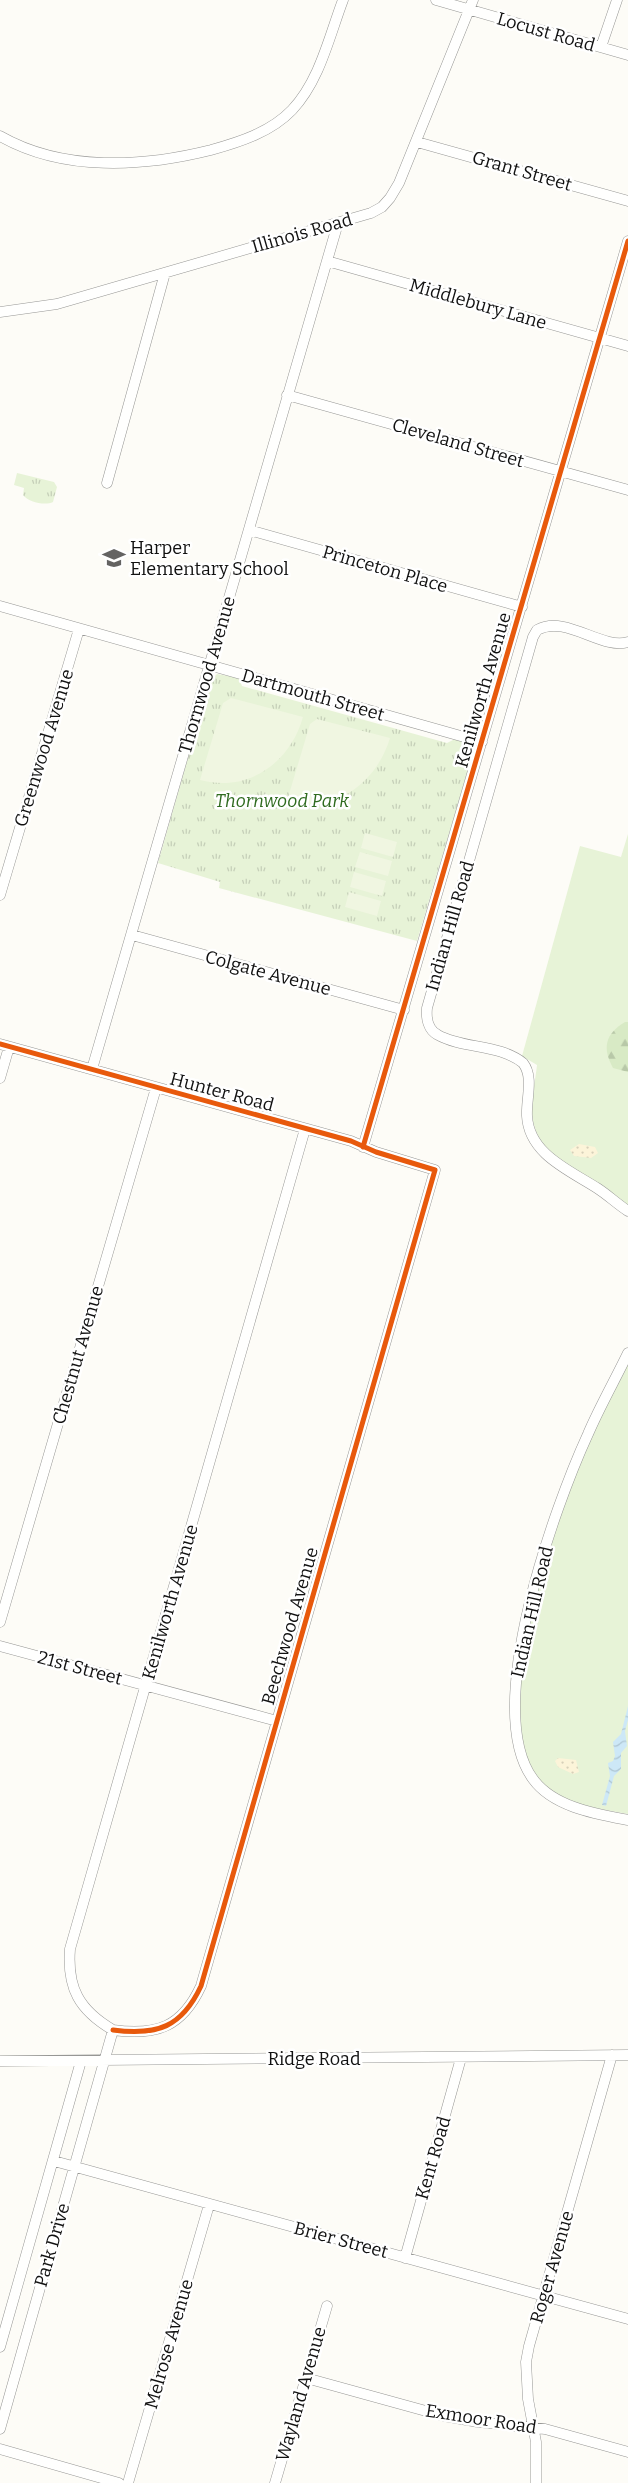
<svg xmlns="http://www.w3.org/2000/svg" width="628" height="2483" font-family="Bitter,serif">
	<defs>
		<pattern id="forest-firs" width="22" height="20" patternUnits="userSpaceOnUse" patternTransform="scale(1.25)"><rect width="22" height="20" fill="#d8eac5"/><path d="M5 1l3.5 6h-7zM16 11l3.5 6h-7z" fill="#b8c8a8"/></pattern>
		<pattern id="sand-dots" width="8" height="8" patternUnits="userSpaceOnUse" patternTransform="scale(1.25)"><rect width="8" height="8" fill="#fcf4d9"/><path d="M2 2h.1M6 6h.1" fill="none" stroke="#d7d0b9" stroke-width="1.8" stroke-linecap="round"/></pattern>
		<pattern id="park-tufts" width="24" height="20" patternUnits="userSpaceOnUse" patternTransform="scale(1.25)"><rect width="24" height="20" fill="#e7f3d7"/><path d="M3 7l-1-3M5 7V3M7 7l1-3M15 17l-1-3M17 17v-4M19 17l1-3" fill="none" stroke="#c5cfb8"/></pattern>
		<pattern id="water-waves" width="16" height="10" patternUnits="userSpaceOnUse" patternTransform="scale(1.25)"><rect width="16" height="10" fill="#cde8f7"/><path d="M0 5q4-4 8 0t8 0" fill="none" stroke="#afc6d3"/></pattern>
	</defs>
	<rect width="100%" height="100%" fill="#fdfcf7"/>
	<!-- grass -->
	<path fill="#e7f3d7" d="M628 834V1205C598 1187 543 1162 534 1125 529 1107 535 1084 537 1065L522 1056 580 846 621 857Z
		M628 1360V1814C599 1809 562 1804 541 1782 519 1760 515 1706 519 1677 526 1611 555 1524 580 1463 594 1428 612 1394 628 1360Z"/>
	<!-- forest -->
	<path fill="url(#forest-firs)" d="M625 1022H628V1072L613 1068C602 1048 605 1034 625 1022Z"/>
	<!-- sand -->
	<path fill="url(#sand-dots)" d="M579 1144 595 1147 598 1153 591 1158 574 1156 570 1150Z
		M558 1758 576 1760 579 1772 573 1774 558 1767 555 1761Z"/>
	<!-- park -->
	<path fill="url(#park-tufts)" d="M17 473 54 482 57 487 53 502C45 506 28 502 23 495L24 488 14 485Z
		M217 674 239 678 242 686 447 743 455 739 470 744 473 753 417 941 219 888 220 882 158 863 210 681Z"/>
	<!-- pitch -->
	<path fill="#f0f6e1" d="M231 698 303 717C290 763 248 793 200 780L223 703Z
		M317 719 390 738C376 784 334 814 287 801L310 724Z
		M365 833 397 842 393 857 361 848Z
		M360 852 392 861 388 876 355 867Z
		M354 872 386 881 382 896 350 887Z
		M349 892 381 901 377 916 345 907Z"/>
	<!-- water -->
	<path fill="url(#water-waves)" d="M628 1706V1720L625 1731 627 1746 621 1753V1769L614 1776 606 1806 602 1805 610 1776 608 1763 613 1761 615 1756 613 1742 621 1734Z"/>
	<g fill="none" stroke-linecap="round" stroke-linejoin="round">
		<defs>
			<path id="minor" d="M436 0 628 55
				M601 47 617 0
				M0 136C63 172 143 167 211 150 240 142 271 132 292 110 320 80 329 37 343 0
				M417 142 628 201
				M327 261 628 346
				M0 312 57 304 371 213 382 207 390 198 399 183 473 0
				M287 395 628 490
				M107 483 165 273
				M249 530 522 607
				M0 606 482 742
				M628 642C601 650 566 614 537 630L533 637 427 1008C426 1018 428 1030 438 1035 463 1049 500 1044 523 1063 534 1077 526 1099 527 1116 529 1154 569 1170 597 1188 608 1195 617 1204 628 1211
				M0 895 79 629
				M132 935 404 1010
				M0 1044 351 1141 376 1152 435 1170 201 1986C182 2027 157 2036 113 2030
				M92 1069 338 223
				M0 1078 9 1047
				M363 1147 628 241
				M628 1353C615 1380 600 1406 588 1434 555 1506 481 1709 533 1779 553 1807 596 1814 628 1820
				M0 1622 156 1088
				M0 1646 277 1721
				M0 2061 628 2055
				M54 2161 628 2319
				M405 2258 461 2058
				M0 2347 81 2061
				M306 2378 444 2416 478 2422 545 2429 628 2452
				M0 2429 113 2030C79 2010 67 1988 70 1949L305 1129
				M0 2449 119 2483
				M128 2483 209 2205
				M275 2483 327 2306
				M536 2483V2442L528 2399 526 2362 529 2346 612 2055"/>
		</defs>
		<!-- minor casing -->
		<use href="#minor" stroke="#979795" stroke-width="11"/>
		<!-- minor -->
		<use href="#minor" stroke="#fffffe" stroke-width="10"/>
		<defs>
			<path id="cycleway" d="M0 1044 351 1141 376 1152 435 1170 201 1986C182 2027 157 2036 113 2030
				M363 1147 628 241"/>
		</defs>
		<!-- cycleway casing -->
		<use href="#cycleway" stroke="#fff" stroke-width="8"/>
		<!-- cycleway -->
		<use href="#cycleway" stroke="#e8590c" stroke-width="5"/>
	</g>
	<!-- icons -->
	<defs>
		<symbol id="school-bare" viewBox="-9 -9 18 18"><path d="M0-5L7-2L0 1L-7-2ZM-4 1L0 2.5L4 1V4Q0 6-4 4Z" fill="#646362" stroke="#fff" stroke-width="2.5" paint-order="stroke"/></symbol>
	</defs>
	<g fill-rule="evenodd">
		<use href="#school-bare" x="98" y="542" width="32" height="32"/>
	</g>
	<g text-anchor="middle" dominant-baseline="central" stroke-width="5" stroke-linejoin="round" paint-order="stroke">
		<!-- street labels -->
		<g font-size="18" fill="#111" stroke="#fff">
			<text transform="translate(546 32) rotate(16)">Locust Road</text>
			<text transform="translate(522 171) rotate(16)">Grant Street</text>
			<text transform="translate(302 233) rotate(-16)">Illinois Road</text>
			<text transform="translate(478 304) rotate(16)">Middlebury Lane</text>
			<text transform="translate(458 443) rotate(16)">Cleveland Street</text>
			<text transform="translate(385 569) rotate(16)">Princeton Place</text>
			<text transform="translate(207 675) rotate(-74)">Thornwood Avenue</text>
			<text transform="translate(483 690) rotate(-74)">Kenilworth Avenue</text>
			<text transform="translate(313 695) rotate(16)">Dartmouth Street</text>
			<text transform="translate(44 748) rotate(-73)">Greenwood Avenue</text>
			<text transform="translate(450 926) rotate(-74)">Indian Hill Road</text>
			<text transform="translate(268 973) rotate(15)">Colgate Avenue</text>
			<text transform="translate(222 1092) rotate(15)">Hunter Road</text>
			<text transform="translate(78 1355) rotate(-74)">Chestnut Avenue</text>
			<text transform="translate(170 1602) rotate(-74)">Kenilworth Avenue</text>
			<text transform="translate(532 1612) rotate(-77)">Indian Hill Road</text>
			<text transform="translate(290 1626) rotate(-74)">Beechwood Avenue</text>
			<text transform="translate(80 1668) rotate(15)">21st Street</text>
			<text x="314" y="2059">Ridge Road</text>
			<text transform="translate(433 2158) rotate(-74)">Kent Road</text>
			<text transform="translate(341 2240) rotate(15)">Brier Street</text>
			<text transform="translate(52 2245) rotate(-74)">Park Drive</text>
			<text transform="translate(552 2267) rotate(-74)">Roger Avenue</text>
			<text transform="translate(169 2344) rotate(-74)">Melrose Avenue</text>
			<text transform="translate(301 2394) rotate(-74)">Wayland Avenue</text>
			<text transform="translate(481 2419) rotate(9)">Exmoor Road</text>
		</g>
		<!-- poi labels -->
		<g font-size="18" fill="#111" stroke="#fff" text-anchor="start">
			<text x="130" y="548">Harper<tspan x="130" dy="21">Elementary School</tspan></text>
		</g>
		<!-- park labels -->
		<g font-size="18" font-style="italic" fill="#2f6b1f" stroke="#fff">
			<text x="282" y="801">Thornwood Park</text>
		</g>
	</g>
</svg>
